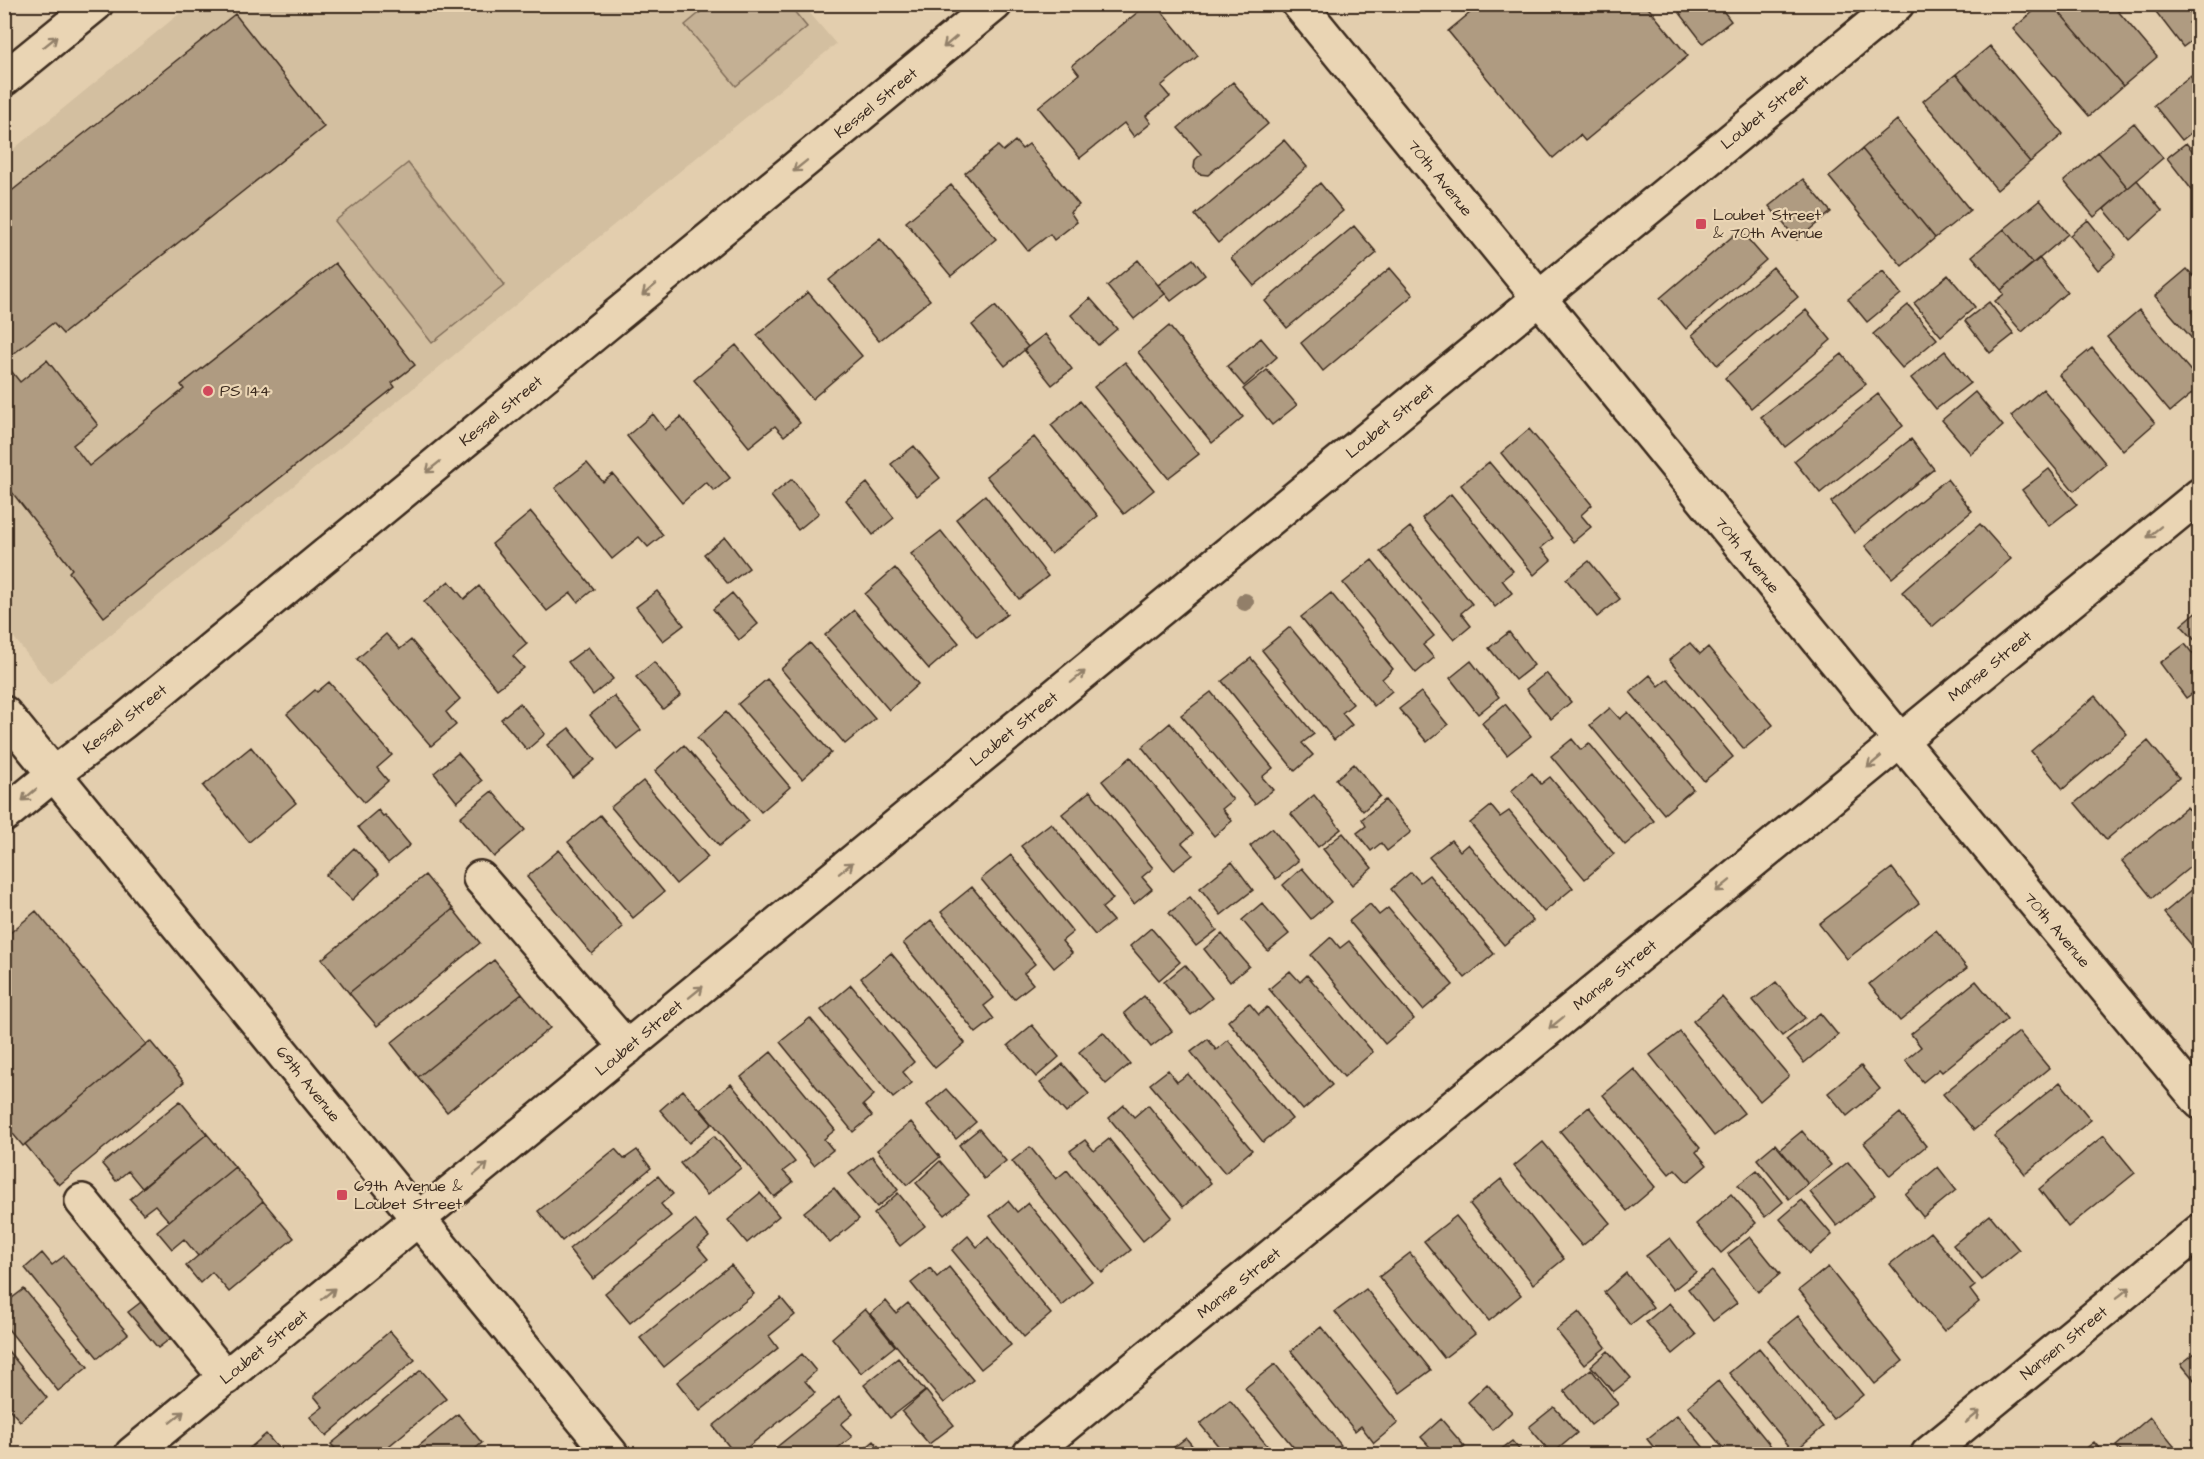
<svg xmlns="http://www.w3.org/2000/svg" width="2204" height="1459" font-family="'Architects Daughter',sans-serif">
	<rect width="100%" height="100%" fill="#e3ceae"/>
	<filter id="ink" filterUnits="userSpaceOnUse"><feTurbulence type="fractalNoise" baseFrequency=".0167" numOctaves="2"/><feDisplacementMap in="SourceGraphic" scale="12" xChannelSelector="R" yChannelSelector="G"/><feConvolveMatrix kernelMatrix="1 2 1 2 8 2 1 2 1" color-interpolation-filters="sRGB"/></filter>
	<g filter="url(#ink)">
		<!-- built -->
		<path fill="#d3bfa0" d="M190 5H803L836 44 50 684 5 626V156Z"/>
		<!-- green -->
		<path fill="#c4b094" stroke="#806d59" stroke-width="1.5" d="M789 5 807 27 736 86 685 25 709 5Z
			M408 163 505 285 432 343 335 221Z"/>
		<!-- building -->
		<path fill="#af9b81" stroke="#3b2a1e" stroke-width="1.5" d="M1148 4H1156L1198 56 1161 86 1170 97 1146 116 1151 123 1134 137 1124 123 1080 158 1038 107 1079 74 1072 65Z
			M1477 4H1645L1688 56 1585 141 1580 135 1553 158 1448 31 1476 8 1475 7Z
			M1673 4H1718L1731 21 1703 43Z
			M2042 4H2052L2123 86 2089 116 2013 29Z
			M2052 4H2112L2157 57 2123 86Z
			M2150 4H2198L2200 15 2189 23 2199 35 2183 47Z
			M235 14 324 127 63 334 53 323 4 361V197Z
			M1990 46 2063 134 2030 162 1956 74Z
			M1956 74 2030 162 1997 190 1923 101Z
			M2190 76 2200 87V126L2182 140 2154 105Z
			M1233 82 1268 124 1208 175 1199 174 1194 168 1195 160 1201 154 1178 128Z
			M1897 120 1970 210 1935 238 1862 149Z
			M2134 123 2163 158 2128 188 2098 152Z
			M1284 140 1307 167 1218 243 1195 215Z
			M1015 141 1022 149 1029 144 1079 205 1070 212 1077 222 1054 240 1050 234 1028 251 965 173 998 146 1003 151Z
			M2186 143 2200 160V191L2195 194 2167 158Z
			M1862 149 1935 238 1902 266 1829 177Z
			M2098 152 2128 188 2094 217 2064 181Z
			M1803 179 1831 212 1797 240 1769 206Z
			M2137 180 2162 211 2130 240 2104 209Z
			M1320 183 1343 211 1254 286 1231 258Z
			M951 185 996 239 951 276 906 222Z
			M2040 200 2068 234 2033 264 2004 229Z
			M2088 220 2116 255 2098 270 2070 235Z
			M1354 226 1377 253 1287 328 1265 301Z
			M2004 229 2033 264 2001 290 1972 256Z
			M1740 230 1766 260 1686 329 1660 298Z
			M880 239 930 300 879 341 829 280Z
			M2039 258 2067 292 2022 332 1995 301 2004 294 2001 290Z
			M1193 259 1205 275 1171 301 1158 285Z
			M1138 260 1165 294 1134 319 1107 286Z
			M335 263 415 365 392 383 395 387 104 617 69 572 72 569 4 482V362L20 382 47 360 98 425 73 445 89 466 184 389 181 385Z
			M1773 267 1798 297 1717 365 1692 335Z
			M1390 268 1413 295 1323 371 1301 343Z
			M2187 269 2200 283V348L2155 296Z
			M1883 271 1901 294 1867 322 1848 299Z
			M1948 275 1975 307 1941 336 1914 303Z
			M808 292 862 356 812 399 757 335Z
			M1090 298 1117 329 1098 345 1071 315Z
			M1989 302 2014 334 1990 353 1965 321Z
			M1908 305 1937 339 1902 368 1873 334Z
			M995 306 1028 347 1005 366 972 325Z
			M1806 310 1831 340 1751 408 1725 378Z
			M2139 310 2200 382V387L2170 412 2107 337Z
			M1169 326 1243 417 1212 443 1138 352Z
			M1045 334 1072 369 1052 385 1024 350Z
			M1261 338 1277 357 1244 386 1227 366Z
			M736 345 800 423 784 436 775 426 749 447 694 380Z
			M2092 348 2155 423 2123 451 2059 375Z
			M1945 351 1970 383 1936 409 1911 378Z
			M1842 354 1866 384 1785 447 1761 417Z
			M1125 362 1199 454 1168 478 1094 387Z
			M1267 370 1297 405 1272 425 1243 389Z
			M2043 389 2106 464 2074 491 2011 416Z
			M1975 392 2003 426 1971 454 1942 420Z
			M1878 394 1903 426 1820 493 1794 461Z
			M1080 401 1154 490 1124 514 1051 425Z
			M653 414 665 430 681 417 730 478 714 491 706 482 682 503 627 436Z
			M1529 429 1592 505 1581 515 1591 527 1573 542 1501 453Z
			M1034 437 1098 516 1051 554 986 476Z
			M1911 439 1934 469 1854 533 1831 502Z
			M914 446 940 478 917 496 891 464Z
			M1489 462 1553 538 1541 548 1551 560 1534 575 1461 485Z
			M587 463 603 482 613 474 663 535 648 547 639 537 612 559 555 488Z
			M2049 469 2077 504 2049 526 2022 490Z
			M792 479 819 513 798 530 771 496Z
			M1947 479 1972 511 1892 578 1865 546Z
			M867 483 894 518 873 535 846 500Z
			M1451 494 1513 571 1502 580 1512 593 1495 607 1422 518Z
			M985 495 1048 576 1019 599 956 519Z
			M531 512 594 589 578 602 571 593 547 611 492 544Z
			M1980 524 2011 559 1932 627 1902 592Z
			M1410 527 1472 604 1461 613 1471 626 1454 640 1380 551Z
			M941 531 1007 614 977 637 911 554Z
			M725 537 749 568 728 584 704 554Z
			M1372 560 1434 636 1423 645 1434 658 1416 673 1343 583Z
			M1589 561 1620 599 1597 617 1566 579Z
			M895 568 959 643 929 669 865 594Z
			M449 581 464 599 479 586 527 644 513 656 524 668 497 689 424 602Z
			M657 591 684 625 663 641 636 607Z
			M732 593 758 624 739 640 713 609Z
			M1331 593 1393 669 1382 679 1392 691 1374 706 1301 617Z
			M2200 609V646L2181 625Z
			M854 610 918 684 889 710 825 635Z
			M1290 627 1353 704 1342 713 1352 725 1334 740 1262 650Z
			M1509 632 1534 665 1515 680 1489 648Z
			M386 634 400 649 411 640 460 699 446 712 456 725 431 746 357 659Z
			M810 643 875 719 845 744 781 669Z
			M1690 643 1700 654 1708 647 1773 725 1744 749 1669 660Z
			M2185 644 2200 663V688L2186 698 2160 663Z
			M588 647 613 679 593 695 568 662Z
			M1251 658 1314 734 1302 743 1313 755 1295 771 1222 681Z
			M1471 661 1499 697 1478 714 1450 678Z
			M654 662 681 695 663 709 636 677Z
			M1546 673 1571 702 1551 719 1526 689Z
			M1650 675 1659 686 1668 679 1733 757 1704 781 1630 692Z
			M767 679 831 753 802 779 738 704Z
			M329 682 392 755 377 768 388 781 364 802 287 714 315 690 317 692Z
			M1211 692 1273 768 1262 777 1273 790 1255 804 1181 715Z
			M1421 692 1448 725 1427 742 1399 709Z
			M614 696 641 730 617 749 590 715Z
			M2095 696 2127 734 2063 789 2031 751Z
			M520 703 545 734 527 750 501 719Z
			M1505 704 1531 736 1507 755 1482 723Z
			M1610 708 1620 719 1628 712 1693 789 1664 814 1590 725Z
			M726 712 790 787 761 812 697 738Z
			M1170 723 1233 800 1222 809 1232 821 1214 836 1142 747Z
			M569 728 595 760 573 778 547 745Z
			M1572 739 1581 750 1589 743 1654 821 1625 845 1551 756Z
			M2148 741 2179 778 2106 840 2075 803Z
			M684 745 749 821 719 846 655 771Z
			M251 747 296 803 249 842 203 786Z
			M458 753 482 781 457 802 434 773Z
			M1131 757 1193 834 1182 843 1193 855 1174 870 1102 781Z
			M1354 764 1380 796 1363 811 1336 779Z
			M1532 773 1541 784 1550 777 1614 854 1585 879 1511 791Z
			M643 781 708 857 676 884 611 807Z
			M492 791 525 830 494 857 460 817Z
			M1090 791 1153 868 1142 877 1152 889 1134 904 1062 814Z
			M1314 795 1341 829 1318 847 1291 814Z
			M1385 800 1411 832 1387 851 1381 843 1371 851 1357 833 1366 826 1362 819Z
			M1491 806 1500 817 1509 811 1573 888 1544 912 1470 823Z
			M2187 807 2200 823V859L2152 898 2122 861Z
			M378 810 383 816 385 815 410 845 388 863 358 827Z
			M600 815 664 892 633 918 568 842Z
			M1051 823 1113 899 1102 908 1113 921 1095 935 1021 846Z
			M1272 828 1298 861 1276 879 1250 846Z
			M1343 833 1372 868 1352 885 1323 849Z
			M1451 840 1460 851 1468 844 1533 921 1504 945 1429 857Z
			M354 848 379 874 352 900 326 875Z
			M559 850 623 927 592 954 527 877Z
			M1011 855 1073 932 1062 941 1072 953 1054 968 981 879Z
			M1232 862 1253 890 1221 915 1200 888Z
			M1302 868 1331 902 1311 919 1283 885Z
			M1892 868 1919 903 1847 959 1819 924Z
			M1411 872 1420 882 1429 875 1494 954 1465 978 1391 889Z
			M425 875 453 909 349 993 322 959Z
			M2200 883V945L2195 949 2164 913Z
			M972 887 1035 964 1024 973 1033 984 1014 999 941 912Z
			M1190 897 1217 930 1196 946 1169 913Z
			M1262 903 1289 934 1268 951 1242 920Z
			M1370 904 1379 915 1388 908 1453 985 1423 1010 1349 921Z
			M453 909 480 943 377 1026 349 993Z
			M36 911 146 1044 23 1146 4 1123V938Z
			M931 920 994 998 984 1006 994 1019 976 1033 903 943Z
			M1151 928 1180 962 1159 980 1130 946Z
			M1936 930 1967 968 1900 1021 1869 984Z
			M1222 934 1249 966 1230 982 1204 949Z
			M1331 937 1340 948 1349 941 1414 1019 1385 1044 1311 955Z
			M891 953 965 1043 935 1068 861 978Z
			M494 960 522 994 418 1077 391 1043Z
			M1185 965 1212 998 1191 1015 1164 982Z
			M1290 971 1300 982 1307 975 1373 1052 1344 1077 1269 989Z
			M1976 981 2007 1019 1942 1072 1939 1069 1923 1082 1905 1060 1921 1047 1911 1034Z
			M1776 982 1805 1018 1782 1036 1753 1000Z
			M851 985 914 1062 903 1072 912 1083 893 1098 821 1010Z
			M522 994 550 1028 447 1112 418 1077Z
			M1144 996 1172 1031 1151 1047 1124 1013Z
			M1722 997 1789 1076 1760 1101 1693 1021Z
			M1249 1003 1259 1015 1267 1007 1332 1085 1303 1110 1228 1021Z
			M1820 1013 1838 1035 1804 1063 1786 1040Z
			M810 1018 874 1095 863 1105 872 1116 853 1132 780 1042Z
			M1032 1025 1059 1057 1036 1077 1008 1045Z
			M1103 1032 1130 1064 1106 1084 1079 1052Z
			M1680 1032 1744 1113 1714 1136 1650 1055Z
			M2019 1032 2049 1068 1974 1130 1943 1094Z
			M1208 1039 1216 1050 1228 1040 1292 1119 1263 1142 1191 1052Z
			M150 1041 184 1082 59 1185 25 1144Z
			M771 1052 835 1130 824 1139 833 1150 814 1165 741 1077Z
			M1063 1064 1089 1094 1066 1113 1040 1083Z
			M1861 1066 1880 1089 1847 1116 1828 1093Z
			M1634 1069 1700 1148 1696 1152 1707 1165 1687 1182 1675 1169 1669 1174 1603 1095Z
			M1168 1070 1177 1082 1188 1074 1252 1150 1225 1173 1150 1084Z
			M2060 1082 2091 1120 2025 1174 1994 1136Z
			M731 1084 795 1162 783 1171 793 1182 774 1197 701 1109Z
			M946 1089 976 1122 956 1139 927 1105Z
			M683 1090 712 1124 689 1143 660 1110Z
			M180 1101 207 1134 142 1188 128 1171 116 1181 102 1164Z
			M1124 1105 1134 1117 1148 1105 1211 1183 1183 1207 1109 1118Z
			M1589 1107 1655 1187 1627 1211 1560 1131Z
			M1900 1113 1926 1146 1890 1176 1864 1143Z
			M911 1122 940 1157 907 1185 877 1150Z
			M979 1129 1006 1161 984 1179 959 1145Z
			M1802 1131 1831 1165 1808 1184 1780 1149Z
			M207 1134 235 1167 169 1221 155 1205 143 1214 130 1199Z
			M2104 1135 2135 1173 2068 1227 2039 1189Z
			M714 1136 741 1168 707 1195 680 1163Z
			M1109 1139 1172 1217 1143 1241 1070 1151 1085 1140 1094 1151Z
			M1543 1142 1610 1223 1582 1246 1514 1166Z
			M1775 1144 1808 1184 1789 1199 1757 1159Z
			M1030 1147 1056 1179 1067 1170 1131 1250 1102 1273 1012 1161Z
			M615 1149 624 1159 637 1150 651 1168 562 1241 538 1211Z
			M872 1156 898 1190 877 1207 849 1174Z
			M940 1161 969 1195 945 1215 916 1183Z
			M1848 1162 1875 1195 1837 1226 1810 1192Z
			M235 1167 263 1201 198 1256 184 1239 172 1249 157 1231Z
			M1938 1167 1956 1190 1923 1217 1905 1194Z
			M1757 1170 1783 1202 1765 1217 1738 1185Z
			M658 1176 673 1194 661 1204 671 1216 593 1279 569 1249Z
			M1501 1179 1564 1259 1533 1284 1470 1204Z
			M834 1188 859 1219 830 1243 804 1212Z
			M760 1193 779 1216 747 1243 728 1220Z
			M898 1193 925 1226 900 1246 874 1214Z
			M1731 1194 1756 1223 1721 1253 1696 1224Z
			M1802 1200 1832 1235 1810 1254 1780 1219Z
			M263 1201 294 1238 229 1292 212 1272 200 1283 186 1266Z
			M1008 1201 1017 1212 1028 1203 1092 1281 1062 1306 990 1216Z
			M1990 1215 2019 1250 1982 1280 1953 1245Z
			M1456 1216 1521 1295 1489 1321 1424 1241Z
			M695 1220 709 1237 698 1247 708 1259 630 1323 605 1293Z
			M1930 1232 1975 1286 1970 1290 1979 1302 1944 1331 1890 1264Z
			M968 1236 977 1247 988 1237 1051 1314 1024 1337 952 1250Z
			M1750 1237 1780 1274 1758 1292 1728 1254Z
			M1670 1238 1696 1272 1673 1290 1646 1256Z
			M42 1253 52 1265 64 1256 128 1334 98 1358 25 1268Z
			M1410 1253 1475 1334 1444 1358 1379 1277Z
			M731 1265 754 1294 664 1367 640 1338Z
			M949 1267 1011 1345 981 1369 911 1283 930 1268 937 1277Z
			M1828 1267 1903 1361 1875 1384 1799 1290Z
			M1712 1271 1737 1303 1713 1321 1688 1289Z
			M1626 1273 1653 1307 1630 1325 1604 1292Z
			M4 1289 12 1298 24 1289 88 1367 58 1391 4 1324Z
			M1366 1289 1431 1370 1400 1393 1335 1312Z
			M781 1298 795 1315 769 1336 778 1348 700 1411 677 1382Z
			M145 1299 175 1335 158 1348 128 1312Z
			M886 1301 896 1313 908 1303 973 1380 944 1403 870 1314Z
			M1669 1303 1696 1335 1673 1354 1646 1322Z
			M865 1309 895 1346 861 1373 832 1338Z
			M1579 1312 1606 1347 1584 1365 1556 1330Z
			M1798 1316 1863 1395 1833 1419 1768 1340Z
			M1321 1327 1398 1423 1374 1443 1361 1426 1355 1431 1291 1351Z
			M390 1331 415 1360 326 1436 310 1417 323 1407 314 1396Z
			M4 1346 47 1398 20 1421 4 1403Z
			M1759 1348 1823 1427 1794 1452 1729 1373Z
			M2200 1349V1387L2181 1364Z
			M1608 1351 1631 1378 1613 1392 1591 1366Z
			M802 1354 816 1371 805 1381 815 1393 739 1454H735L713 1426Z
			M898 1358 925 1391 890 1418 864 1385Z
			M1275 1364 1341 1445 1328 1454H1299L1245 1388Z
			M1591 1369 1618 1404 1591 1425 1564 1391Z
			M421 1370 446 1399 379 1454H360L358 1452 355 1454H340L331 1444Z
			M1718 1381 1771 1446 1778 1454H1728L1688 1406Z
			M1487 1384 1512 1412 1493 1430 1468 1402Z
			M926 1391 954 1425 929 1444 902 1412Z
			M839 1397 853 1414 841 1424 852 1437 830 1454H768Z
			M1230 1400 1274 1454H1225L1200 1424Z
			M1554 1407 1577 1433 1552 1454 1529 1427Z
			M458 1414 482 1443 469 1454H409Z
			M1677 1415 1709 1454H1659L1647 1439Z
			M2150 1417 2178 1451 2173 1454H2123L2116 1446Z
			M1441 1419 1465 1447 1456 1454H1436L1421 1437Z
			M266 1434 283 1454H245L244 1453Z
			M1186 1438 1199 1454H1165Z
			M874 1441 885 1454H858Z
			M1512 1441 1523 1454H1495Z
			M2094 1442 2104 1454H2079Z"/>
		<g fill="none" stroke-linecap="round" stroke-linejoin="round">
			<defs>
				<path id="minor" d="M1299 4 1900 740 2200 1102
					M4 79 96 4
					M4 713 611 1454
					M4 815 54 774 123 722 995 4
					M480 878 627 1048
					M82 1201 226 1378
					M132 1454 1897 4
					M1030 1454 2200 495
					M1928 1454 2200 1231"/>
			</defs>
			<!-- minor casing -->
			<use href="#minor" stroke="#3b2a1e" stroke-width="38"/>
			<!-- minor -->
			<use href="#minor" stroke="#ead5b4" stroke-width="33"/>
		</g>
		<!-- trees -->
		<circle fill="#927f69" cx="1245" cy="602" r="9"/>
		<!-- one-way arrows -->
		<defs><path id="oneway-shaft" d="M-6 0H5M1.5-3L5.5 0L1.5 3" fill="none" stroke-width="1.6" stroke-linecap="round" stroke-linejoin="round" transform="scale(1.5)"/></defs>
		<g stroke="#928069">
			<use href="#oneway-shaft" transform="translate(50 42) rotate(-39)"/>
			<use href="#oneway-shaft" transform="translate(950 42) rotate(140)"/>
			<use href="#oneway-shaft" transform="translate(800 166) rotate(141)"/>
			<use href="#oneway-shaft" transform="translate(649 290) rotate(141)"/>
			<use href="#oneway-shaft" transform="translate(433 467) rotate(141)"/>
			<use href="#oneway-shaft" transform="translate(2154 532) rotate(141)"/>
			<use href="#oneway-shaft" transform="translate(1078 677) rotate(-39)"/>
			<use href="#oneway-shaft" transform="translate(1874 762) rotate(140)"/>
			<use href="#oneway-shaft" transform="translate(29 795) rotate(140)"/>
			<use href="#oneway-shaft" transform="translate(846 868) rotate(-39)"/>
			<use href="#oneway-shaft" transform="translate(1723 886) rotate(141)"/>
			<use href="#oneway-shaft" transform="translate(696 992) rotate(-39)"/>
			<use href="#oneway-shaft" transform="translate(1556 1023) rotate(141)"/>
			<use href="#oneway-shaft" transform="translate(481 1169) rotate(-40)"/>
			<use href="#oneway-shaft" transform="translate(2123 1293) rotate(-39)"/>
			<use href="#oneway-shaft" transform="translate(328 1294) rotate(-39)"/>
			<use href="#oneway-shaft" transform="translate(177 1417) rotate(-39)"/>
			<use href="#oneway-shaft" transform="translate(1973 1417) rotate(-39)"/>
		</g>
	</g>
	<!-- markers -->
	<g fill="#d1495b" stroke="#ead5b4" stroke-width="2">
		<rect x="1695" y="218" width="12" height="12" rx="3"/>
		<circle cx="208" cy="391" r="6"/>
		<rect x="336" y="1189" width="12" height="12" rx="3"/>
	</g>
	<g text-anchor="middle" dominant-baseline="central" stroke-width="4.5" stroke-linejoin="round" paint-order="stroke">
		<!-- street labels -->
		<g font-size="16" fill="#3b2a1e" stroke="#ead5b4">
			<text transform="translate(876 103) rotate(-39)">Kessel Street</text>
			<text transform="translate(1765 112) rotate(-39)">Loubet Street</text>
			<text transform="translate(1440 178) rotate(51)">70th Avenue</text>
			<text transform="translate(501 411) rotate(-39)">Kessel Street</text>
			<text transform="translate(1390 421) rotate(-39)">Loubet Street</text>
			<text transform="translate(1747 555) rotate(51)">70th Avenue</text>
			<text transform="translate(1990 666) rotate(-39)">Manse Street</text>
			<text transform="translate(125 719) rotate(-38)">Kessel Street</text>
			<text transform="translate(1014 729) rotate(-39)">Loubet Street</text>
			<text transform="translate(2057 930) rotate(50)">70th Avenue</text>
			<text transform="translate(1615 975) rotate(-39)">Manse Street</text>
			<text transform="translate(639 1038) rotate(-40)">Loubet Street</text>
			<text transform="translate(308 1084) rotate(51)">69th Avenue</text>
			<text transform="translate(1239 1283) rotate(-39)">Manse Street</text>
			<text transform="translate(2064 1343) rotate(-39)">Nansen Street</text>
			<text transform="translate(264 1347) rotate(-39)">Loubet Street</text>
		</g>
		<!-- poi labels -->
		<g font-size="16" fill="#3b2a1e" stroke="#ead5b4" text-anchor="start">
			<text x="1713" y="215">Loubet Street<tspan x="1713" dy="18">&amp; 70th Avenue</tspan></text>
			<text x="220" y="391">PS 144</text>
			<text x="354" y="1186">69th Avenue &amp;<tspan x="354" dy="18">Loubet Street</tspan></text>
		</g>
	</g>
	<!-- margin -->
	<rect width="2204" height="1459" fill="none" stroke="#ead5b4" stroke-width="24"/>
	<rect x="12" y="12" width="2180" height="1435" fill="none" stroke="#3b2a1e" stroke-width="2" filter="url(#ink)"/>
</svg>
